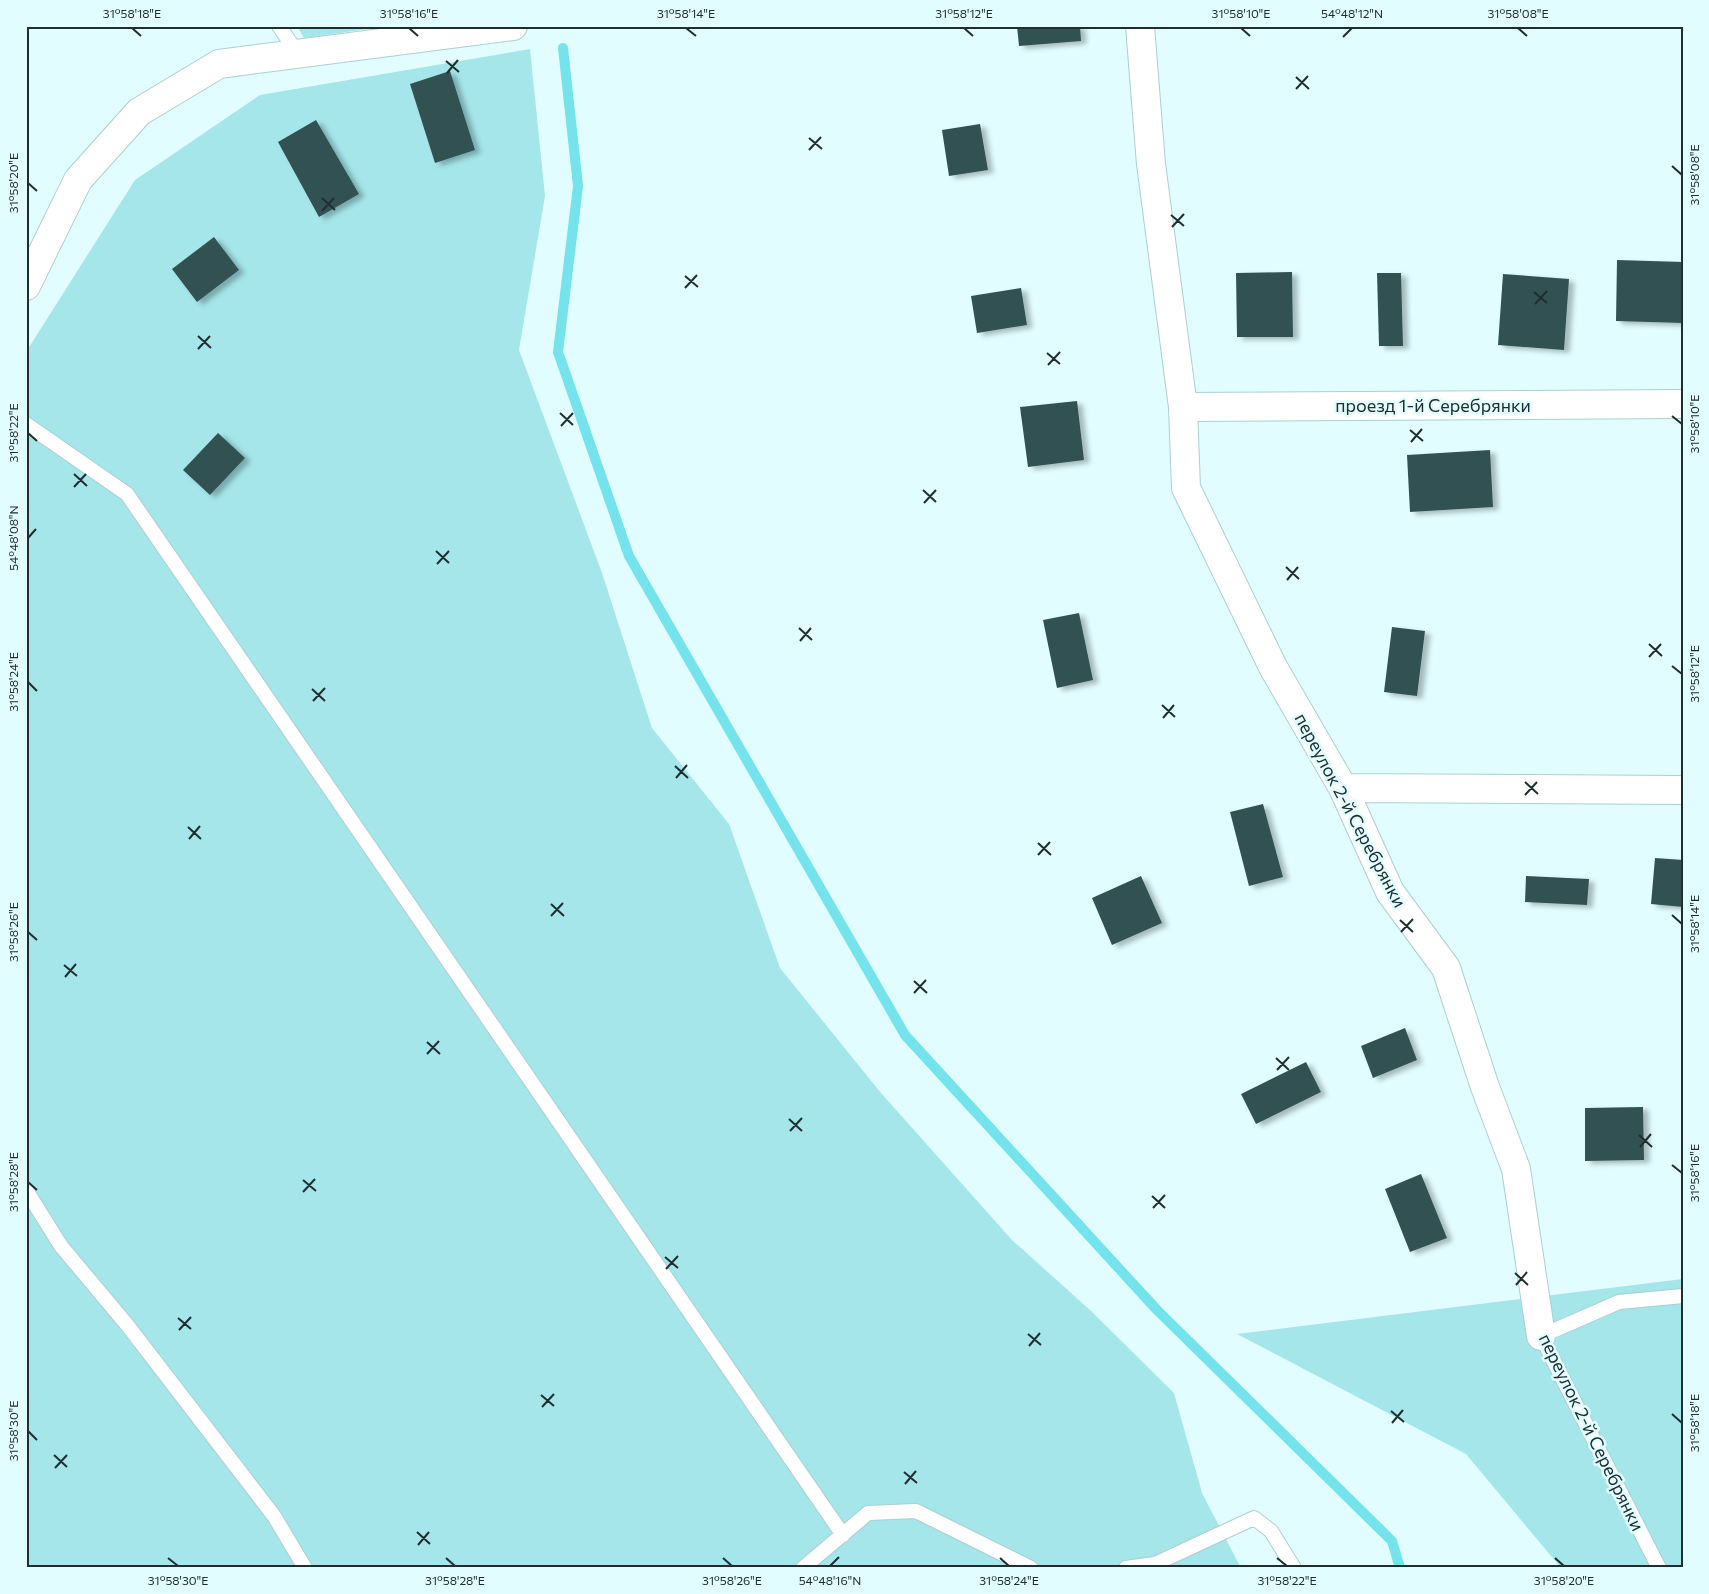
<svg xmlns="http://www.w3.org/2000/svg" width="1709" height="1594" font-family="Commissioner,sans-serif">
	<defs>
		<filter id="shadow"><feDropShadow dx="5.5" dy="3" stdDeviation="2.5" flood-color="#0004"/></filter>
	</defs>
	<rect width="100%" height="100%" fill="#e1fdff"/>
	<!-- green -->
	<path fill="#a4e6ea" d="M297 26H388L304 38Z
		M530 49 545 196 519 350 602 573 652 728 729 824 780 968 881 1093 1012 1240 1090 1310 1174 1393 1202 1493 1241 1568H26V352L135 180 260 95Z
		M1683 1279V1568H1561L1466 1454 1237 1334Z"/>
	<g fill="none" stroke-linecap="round" stroke-linejoin="round">
		<!-- stream -->
		<path stroke="#74e3eb" stroke-width="10" d="M563 48 578 186 558 352 629 556 905 1035 1157 1310 1392 1541 1400 1568"/>
	</g>
	<!-- building -->
	<path fill="#325153" filter="url(#shadow)" d="M1017 26H1080L1081 41 1019 46Z
		M450 71 475 150 435 163 410 84Z
		M316 120 359 194 319 217 278 142Z
		M980 124 988 170 949 176 942 130Z
		M214 237 239 270 197 302 172 269Z
		M1617 260 1683 262V323L1616 321Z
		M1292 272 1293 337H1237L1236 273Z
		M1377 273H1401L1403 346H1379Z
		M1503 274 1569 279 1564 350 1498 345Z
		M1021 288 1027 325 977 333 971 296Z
		M1077 401 1084 460 1028 467 1020 407Z
		M218 433 245 458 210 495 183 470Z
		M1490 450 1493 507 1410 512 1407 455Z
		M1079 613 1093 680 1057 688 1043 620Z
		M1392 627 1425 631 1417 696 1384 692Z
		M1263 804 1283 877 1249 886 1230 812Z
		M1655 858 1683 860V907L1651 904Z
		M1141 876 1162 923 1112 945 1092 898Z
		M1526 876 1589 879 1587 905 1525 902Z
		M1405 1028 1417 1060 1373 1078 1361 1046Z
		M1306 1062 1321 1092 1256 1124 1241 1094Z
		M1643 1107 1644 1160 1585 1161V1108Z
		M1421 1174 1447 1238 1410 1252 1385 1189Z"/>
	<g fill="none" stroke-linecap="round" stroke-linejoin="round">
		<defs>
			<path id="lane" d="M279 26 298 54
				M26 424 127 494 843 1535
				M26 1190 61 1246 128 1326 274 1516 305 1568
				M803 1568 868 1513 916 1511 1031 1568
				M1126 1568 1155 1564 1254 1518 1271 1531 1294 1568
				M1659 1568 1541 1336 1619 1302 1683 1296"/>
			<path id="street" d="M1140 26 1151 164 1183 407 1186 488 1273 667 1343 788 1390 892 1446 968 1485 1087 1516 1169 1541 1336
				M1183 407 1683 404
				M1343 788 1683 790"/>
			<path id="secondary" d="M26 286 78 180 139 112 219 64 513 26"/>
		</defs>
		<!-- lane casing -->
		<use href="#lane" stroke="#accfd1" stroke-width="16"/>
		<!-- street casing -->
		<use href="#street" stroke="#accfd1" stroke-width="30"/>
		<!-- secondary casing -->
		<use href="#secondary" stroke="#accfd1" stroke-width="30"/>
		<!-- lane -->
		<use href="#lane" stroke="#fff" stroke-width="14"/>
		<!-- street -->
		<use href="#street" stroke="#fff" stroke-width="28"/>
		<!-- secondary -->
		<use href="#secondary" stroke="#fff" stroke-width="28"/>
	</g>
	<!-- ticks -->
	<path fill="none" stroke="#212e2f" stroke-width="2" d="M132 28 141 36M409 28 418 36M686 28 696 36M964 28 973 36M1241 28 1250 36M1518 28 1527 36M1343 37 1352 28M446 61 459 72M447 73 458 60M1296 77 1309 89M1296 89 1308 76M809 138 822 149M809 150 821 137M1672 166 1682 175M28 183 37 191M322 198 335 210M322 211 334 198M1171 215 1184 226M1172 227 1184 214M685 276 698 287M685 288 697 275M1534 292 1547 303M1535 304 1547 291M198 336 211 348M198 349 210 336M1047 353 1060 364M1048 365 1060 352M560 413 573 425M1672 416 1682 424M561 426 573 413M1410 430 1423 441M28 433 37 441M1411 442 1422 429M74 474 87 486M74 487 86 474M923 490 936 502M924 503 936 490M28 538 36 529M436 551 449 563M437 564 449 551M1286 567 1299 579M1287 580 1298 567M799 628 812 640M800 641 811 628M1649 644 1662 656M1649 657 1661 644M1672 666 1682 674M28 682 37 691M312 689 325 701M313 701 325 688M1162 705 1175 717M1163 718 1174 705M675 766 688 778M676 778 687 765M1525 782 1538 794M1525 795 1537 782M188 827 201 839M189 839 200 826M1038 843 1051 855M1038 855 1050 842M551 904 564 916M1672 915 1682 924M551 916 563 903M1400 920 1413 932M28 932 37 940M1401 932 1413 919M64 965 77 976M65 977 76 964M914 981 927 993M914 993 926 980M427 1042 440 1054M427 1054 439 1041M1276 1058 1289 1070M1277 1070 1289 1057M789 1119 802 1131M790 1131 802 1118M1639 1135 1652 1147M1640 1147 1651 1134M1672 1165 1682 1173M303 1180 316 1191M28 1182 37 1190M303 1192 315 1179M1152 1196 1165 1208M1153 1208 1165 1195M665 1257 678 1268M666 1269 678 1256M1515 1273 1528 1285M1516 1285 1527 1272M178 1318 191 1329M179 1330 191 1317M1028 1334 1041 1345M1029 1346 1040 1333M541 1395 554 1406M542 1407 554 1394M1391 1411 1404 1422M1672 1414 1682 1423M1392 1423 1403 1410M28 1431 37 1440M54 1455 67 1467M55 1468 67 1455M904 1472 917 1483M905 1484 916 1471M417 1532 430 1544M418 1545 429 1532M168 1558 178 1566M446 1558 455 1566M723 1558 732 1566M1000 1558 1009 1566M1277 1558 1287 1566M1555 1558 1564 1566M830 1566 839 1557"/>
	<g text-anchor="middle" dominant-baseline="central" stroke-width="5" stroke-linejoin="round" paint-order="stroke">
		<!-- street labels -->
		<g font-size="18" fill="#212e2f" stroke="#e1fdff">
			<text x="1433" y="405">проезд 1-й Серебрянки</text>
			<text transform="translate(1351 810) rotate(62)">переулок 2-й Серебрянки</text>
			<text transform="translate(1592 1432) rotate(64)">переулок 2-й Серебрянки</text>
		</g>
	</g>
	<!-- border -->
	<rect width="1709" height="1594" fill="none" stroke="#e1fdff" stroke-width="55"/>
	<rect x="28" y="28" width="1654" height="1538" fill="none" stroke="#212e2f" stroke-width="2"/>
	<g font-size="12" text-anchor="middle" fill="#212e2f">
		<text x="132" y="18">31°58'18"E</text>
		<text x="409" y="18">31°58'16"E</text>
		<text x="686" y="18">31°58'14"E</text>
		<text x="964" y="18">31°58'12"E</text>
		<text x="1241" y="18">31°58'10"E</text>
		<text x="1352" y="18">54°48'12"N</text>
		<text x="1518" y="18">31°58'08"E</text>
		<text transform="translate(1695 175) rotate(-90)" y="4">31°58'08"E</text>
		<text transform="translate(14 183) rotate(-90)" y="4">31°58'20"E</text>
		<text transform="translate(1695 424) rotate(-90)" y="4">31°58'10"E</text>
		<text transform="translate(14 433) rotate(-90)" y="4">31°58'22"E</text>
		<text transform="translate(14 538) rotate(-90)" y="4">54°48'08"N</text>
		<text transform="translate(1695 674) rotate(-90)" y="4">31°58'12"E</text>
		<text transform="translate(14 682) rotate(-90)" y="4">31°58'24"E</text>
		<text transform="translate(1695 924) rotate(-90)" y="4">31°58'14"E</text>
		<text transform="translate(14 932) rotate(-90)" y="4">31°58'26"E</text>
		<text transform="translate(1695 1173) rotate(-90)" y="4">31°58'16"E</text>
		<text transform="translate(14 1182) rotate(-90)" y="4">31°58'28"E</text>
		<text transform="translate(1695 1423) rotate(-90)" y="4">31°58'18"E</text>
		<text transform="translate(14 1431) rotate(-90)" y="4">31°58'30"E</text>
		<text x="178" y="1585">31°58'30"E</text>
		<text x="455" y="1585">31°58'28"E</text>
		<text x="732" y="1585">31°58'26"E</text>
		<text x="830" y="1585">54°48'16"N</text>
		<text x="1009" y="1585">31°58'24"E</text>
		<text x="1287" y="1585">31°58'22"E</text>
		<text x="1564" y="1585">31°58'20"E</text>
	</g>
</svg>
